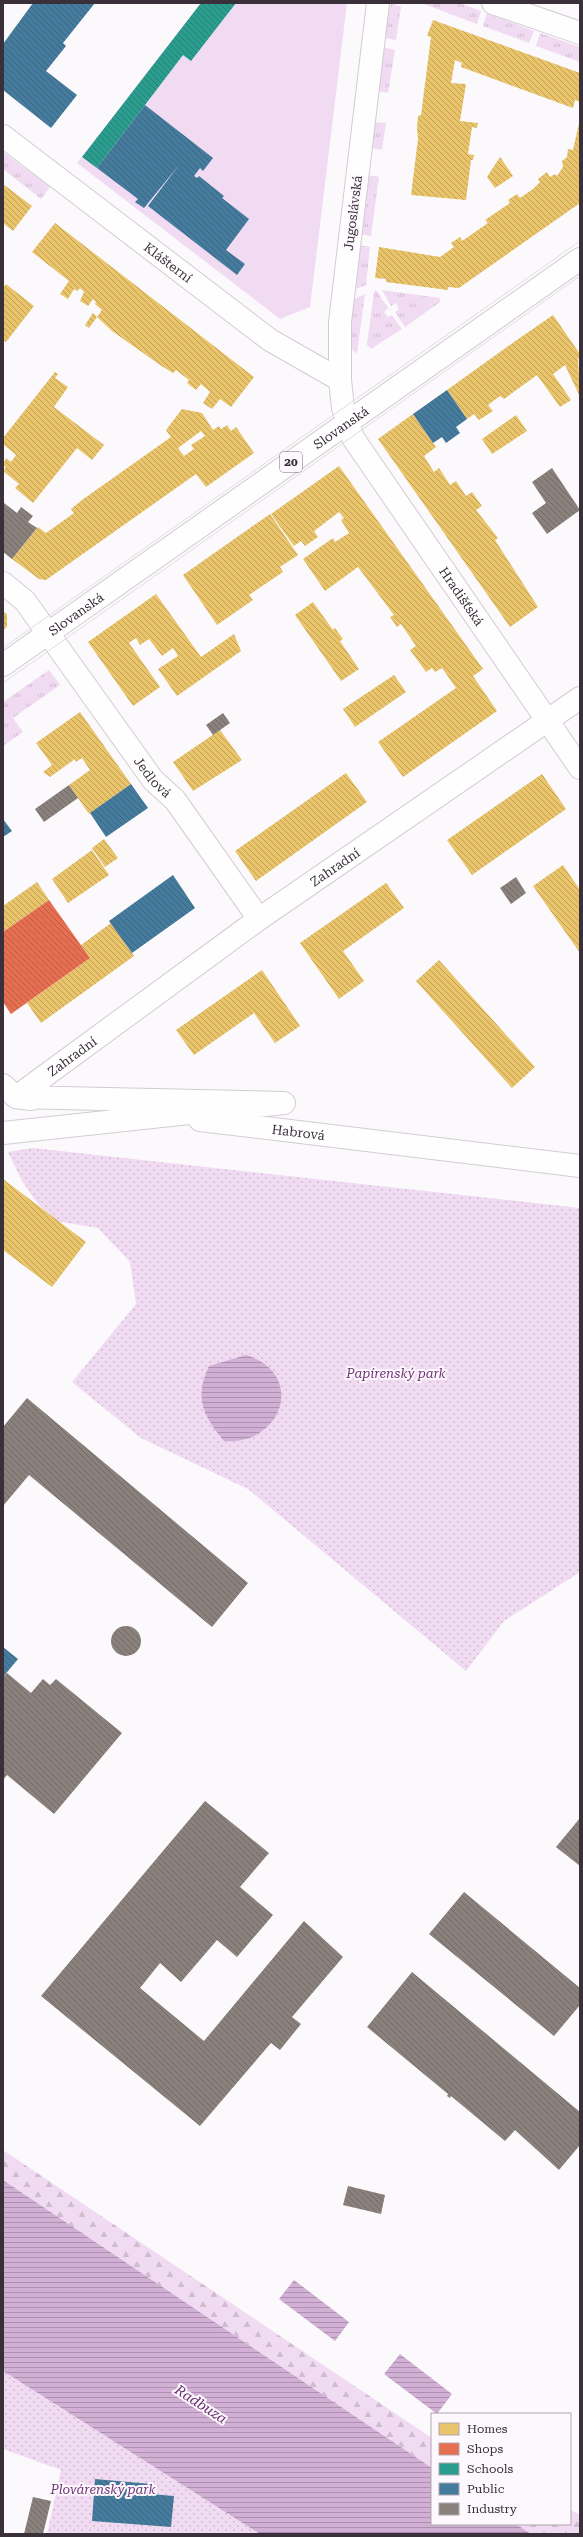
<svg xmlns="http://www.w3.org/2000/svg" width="583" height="2537" font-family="'Roboto Serif',serif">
	<defs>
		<pattern id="grass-tufts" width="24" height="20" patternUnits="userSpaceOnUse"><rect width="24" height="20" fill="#f0dbf3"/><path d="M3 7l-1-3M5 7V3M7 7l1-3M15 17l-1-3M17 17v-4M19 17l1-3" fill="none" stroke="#cfbcd1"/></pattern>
		<pattern id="forest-firs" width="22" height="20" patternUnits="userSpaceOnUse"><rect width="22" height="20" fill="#f0dbf3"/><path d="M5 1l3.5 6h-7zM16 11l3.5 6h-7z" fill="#cfbcd1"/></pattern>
		<pattern id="park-dots" width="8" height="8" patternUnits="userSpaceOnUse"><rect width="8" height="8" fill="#f0dbf3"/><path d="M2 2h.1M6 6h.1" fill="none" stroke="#cfbcd1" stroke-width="1.8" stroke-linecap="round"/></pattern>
		<pattern id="water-rules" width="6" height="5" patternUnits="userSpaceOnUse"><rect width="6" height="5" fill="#d2b0d6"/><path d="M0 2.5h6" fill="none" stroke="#ab90af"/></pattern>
		<pattern id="homes-back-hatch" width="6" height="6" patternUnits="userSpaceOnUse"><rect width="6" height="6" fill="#e9c46a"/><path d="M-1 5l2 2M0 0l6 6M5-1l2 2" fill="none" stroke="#bea058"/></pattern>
		<pattern id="shops-back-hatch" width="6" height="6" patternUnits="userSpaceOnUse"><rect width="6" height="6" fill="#e76f51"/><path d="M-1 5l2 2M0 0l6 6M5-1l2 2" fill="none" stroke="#bc5c44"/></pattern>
		<pattern id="schools-back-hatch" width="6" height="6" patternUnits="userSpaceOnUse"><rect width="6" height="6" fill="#2a9d8f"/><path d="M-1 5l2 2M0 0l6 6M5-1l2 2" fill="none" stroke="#258076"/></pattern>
		<pattern id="public-back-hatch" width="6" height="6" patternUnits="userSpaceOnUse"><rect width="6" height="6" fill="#457b9d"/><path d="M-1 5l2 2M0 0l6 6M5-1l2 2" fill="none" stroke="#3b6581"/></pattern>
		<pattern id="industry-back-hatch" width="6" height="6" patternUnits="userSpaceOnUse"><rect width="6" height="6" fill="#8a817c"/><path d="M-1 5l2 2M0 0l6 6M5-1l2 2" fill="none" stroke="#726a67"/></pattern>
	</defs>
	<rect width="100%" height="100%" fill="#fcf9fc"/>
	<!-- grass -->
	<path fill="url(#grass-tufts)" d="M392 3 401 7 396 40 385 38 388 12Z
		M421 3H459L481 11 477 24Z
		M487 13 534 31 529 43 483 26Z
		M540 33 580 47V62L536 46Z
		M383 47 395 50 388 93 378 91Z
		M373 122 386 123 382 150 370 148Z
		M3 152 50 187 41 199 3 169Z
		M367 175 379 177 371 236 359 234Z
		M357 245 370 247 366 285 351 291Z
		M376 290 388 308 384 312 388 317 392 315 402 329 371 349 367 344 374 292Z
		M382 290 440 298V302L405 327 395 312 399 309 396 303 391 306Z
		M365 294 357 354 348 345 350 301Z
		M49 670 60 685 13 718 23 732 3 746V702Z"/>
	<!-- forest -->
	<path fill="url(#forest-firs)" d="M3 2150 432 2438V2468L3 2180Z
		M570 2509 580 2515V2534H531L516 2524H570Z"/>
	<!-- park -->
	<path fill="url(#park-dots)" d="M33 1148 580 1208V1572L504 1621 466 1671 248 1489 141 1438 72 1382 136 1304 130 1262 98 1228 56 1221 38 1204 22 1181 8 1152Z
		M3 2371 260 2534H47L61 2470 3 2449Z"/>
	<!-- pitch -->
	<path fill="#f0dbf3" d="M201 3H347L310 307 280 319 77 163Z"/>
	<!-- water -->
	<path fill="url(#water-rules)" d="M246 1355C307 1374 282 1446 224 1441 203 1415 194 1399 209 1366Z
		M3 2180 432 2468V2524H516L531 2534H260L3 2371Z
		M294 2280 349 2322 335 2341 279 2299Z
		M400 2354 452 2394 437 2414 384 2374Z"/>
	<!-- homes -->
	<path fill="url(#homes-back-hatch)" fill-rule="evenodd" d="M433 20 580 73V102L575 100 573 108 461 67 462 63 455 60 451 83 466 84 460 121 478 123 477 128 472 127 468 154 474 155 473 160H471L466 200 411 195 418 139 417 128 418 116 421 115 431 37 427 36Z
		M580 119V203L459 288 448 287V290L386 282V279L375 278 379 247 440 257 454 247 451 243 460 237 462 241 488 223 485 220 510 203 508 200 517 194 520 198 533 189 540 182 538 179 547 172 550 177 555 174 557 176 563 167 562 161 567 157 568 149 573 150Z
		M500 157 513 176 495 188 487 177Z
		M3 184 32 206 13 231 3 223Z
		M55 223 254 377 231 407 220 399 212 409 203 403 210 392 201 384 196 390 187 383 189 380 176 370 173 373 163 367 112 331 97 317 102 310 95 304 96 302 93 299 88 306 80 301 84 292 80 288 77 291 74 289 68 299 60 294 69 281 32 252Z
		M6 284 34 306 6 342 3 340V288Z
		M93 313 97 317 89 328 85 325Z
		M553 315 580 354 578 359 580 397 565 365 553 374 571 400 560 407 537 375 504 399 500 396 488 405 493 411 479 420 474 414 467 419 447 390 514 342 517 346 514 342Z
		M55 372 58 374 55 378 68 387 54 407 104 445 92 460 77 448 33 503 15 488 19 484 3 471 6 467 3 465 6 458 11 462 16 455 3 444V438Z
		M182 409 202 413 213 430 219 426 221 429 227 425 231 431 236 427 254 453 206 487 196 474 46 580 39 579 12 559 38 527 46 533 74 513 71 509 82 500 171 437 166 430ZM201 431 205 436 191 445 194 449 184 456 178 448Z
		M413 414 436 447 424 456 434 472 439 468 450 485 456 481 466 496 472 492 482 506 476 510 498 538 495 540 538 607 510 627 378 439Z
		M516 415 527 431 492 454 482 439Z
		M339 466 483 669 473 676 497 711 403 777 378 742 456 688 442 668 435 672 432 668 426 672 410 650 416 646 401 624 397 627 390 617 394 615 358 567 325 591 303 559 333 538 335 542 349 533 341 520 344 518 339 512 314 531 318 537 305 546 301 541 294 546 271 514Z
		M270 514 298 555 280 567 283 572 249 595 253 600 217 625 183 575Z
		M156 594 201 657 234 634 241 651 177 696 158 669 178 656 173 648 162 656 149 639 140 645 136 638 129 643 160 687 133 706 88 642Z
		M313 602 333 630 335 628 343 639 340 641 359 669 341 681 295 615Z
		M3 611 7 614V627L3 630Z
		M394 675 406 692 355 727 343 709Z
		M80 712 131 784 89 814 69 785 90 770 82 758 76 762 75 759 50 777 43 772 52 765 36 743Z
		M220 730 242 760 193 791 173 762Z
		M346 773 367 802 256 881 235 851Z
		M542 774 566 809 472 875 447 840Z
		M104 839 118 858 105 867 92 848Z
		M92 850 109 875 68 903 52 879Z
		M563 865 580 890V953L533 886Z
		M37 882 49 900 3 932V906Z
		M386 883 404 908 343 951 364 981 339 999 300 943Z
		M111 923 134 956 41 1023 27 1003 90 958 81 945Z
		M439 960 535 1067 512 1088 416 981Z
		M262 970 300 1026 275 1043 254 1013 194 1055 176 1030Z
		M3 1179 86 1242 52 1287 3 1250Z"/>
	<!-- shops -->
	<path fill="url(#shops-back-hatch)" d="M49 900 90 958 11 1014 3 1002V932Z"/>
	<!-- schools -->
	<path fill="url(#schools-back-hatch)" d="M201 3H236L191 61 183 55 97 168 82 157Z"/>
	<!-- public -->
	<path fill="url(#public-back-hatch)" d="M33 3H95L63 43 66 46 46 71 77 95 51 128 3 90V44Z
		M145 105 213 158 203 171 200 168 194 176 197 178 199 176 224 196 222 198 249 219 226 250 245 264 237 275 148 206 179 165 144 208 135 202 138 199 97 168Z
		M447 390 467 419 456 427 460 433 446 443 442 437 433 443 413 414Z
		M131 784 148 808 106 837 90 813Z
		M3 819 12 831 3 837Z
		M173 875 195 908 132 953 109 921Z
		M3 1647 18 1659 3 1677Z
		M95 2479 151 2484 150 2494 174 2496 171 2527 92 2521Z"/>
	<!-- industry -->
	<path fill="url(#industry-back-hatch)" d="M552 468 580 510 547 534 532 513 546 503 532 482Z
		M4 503 17 513 21 507 33 516 28 522 37 528 12 559 3 552Z
		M223 713 230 723 213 735 206 725Z
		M69 785 78 798 44 822 35 809Z
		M516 877 526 893 511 904 500 888Z
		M27 1398 248 1583 212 1627 29 1475 3 1506V1427Z
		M111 1641a15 15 0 1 1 30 0a15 15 0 1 1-30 0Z
		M7 1673 31 1693 43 1679 50 1685 56 1679 122 1733 54 1814 7 1775 3 1780V1677Z
		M205 1801 269 1853 240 1887 273 1915 237 1957 217 1940 181 1982 160 1963 140 1988 204 2041 304 1921 343 1957 292 2017 301 2024 280 2050 271 2043 200 2126 41 1996Z
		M580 1818V1866L556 1847Z
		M464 1892 580 1988V2005L554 2036 429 1934Z
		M412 1972 580 2112V2145L559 2170 515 2130 505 2141 451 2096 450 2098 447 2096 448 2094 367 2027Z
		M348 2186 385 2195 381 2214 343 2205Z
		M33 2497 51 2501 43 2534H24Z"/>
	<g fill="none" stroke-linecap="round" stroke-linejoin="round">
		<defs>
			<g id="street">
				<path id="s1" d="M378 3 340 322V380L343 408 353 438 580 768"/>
				<path d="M493 3 580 33"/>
				<path id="s2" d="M3 136 270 340 340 380"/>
				<path id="s3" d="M3 583 25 601 153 780 175 800 259 919"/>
				<path d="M3 1085 16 1097 31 1099"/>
				<path id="s4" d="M200 1120 580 1166"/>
				<path id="s5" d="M3 1133 284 1103 16 1097 259 919 580 698"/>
			</g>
			<g id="primary">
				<path id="s6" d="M3 665 580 259"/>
			</g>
		</defs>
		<!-- street casing -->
		<use href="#street" stroke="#d2ccd2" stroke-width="24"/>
		<!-- primary casing -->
		<use href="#primary" stroke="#d2ccd2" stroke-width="24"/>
		<!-- street -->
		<use href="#street" stroke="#fffeff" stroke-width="22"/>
		<!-- primary -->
		<use href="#primary" stroke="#fffeff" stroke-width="22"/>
		<!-- tram -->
		<path stroke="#dfdedf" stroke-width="1" d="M3 648 580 241
			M3 683 580 276"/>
	</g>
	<g text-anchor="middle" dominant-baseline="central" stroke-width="4" stroke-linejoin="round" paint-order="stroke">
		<!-- shield labels -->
		<rect fill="#fdf8fd" stroke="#746c74" stroke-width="1" x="280" y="452" width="22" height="20" rx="3"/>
		<g font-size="12" font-weight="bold" fill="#39303a">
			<text x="291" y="462">20</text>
		</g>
		<!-- street labels -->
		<g font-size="13" fill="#39303a" stroke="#fdf8fd">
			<text transform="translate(353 213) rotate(-83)">Jugoslávská</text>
			<text stroke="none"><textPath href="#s2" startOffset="208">Klášterní</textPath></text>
			<text stroke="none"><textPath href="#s6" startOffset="413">Slovanská</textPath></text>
			<text stroke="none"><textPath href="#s1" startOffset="631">Hradišťská</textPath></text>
			<text stroke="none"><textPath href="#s6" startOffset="89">Slovanská</textPath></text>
			<text stroke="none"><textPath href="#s3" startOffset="246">Jedlová</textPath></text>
			<text stroke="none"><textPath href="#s5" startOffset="944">Zahradní</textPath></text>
			<text stroke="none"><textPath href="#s5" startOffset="620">Zahradní</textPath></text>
			<text stroke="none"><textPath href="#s4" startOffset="99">Habrová</textPath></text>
		</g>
		<!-- park labels -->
		<g font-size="13" font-style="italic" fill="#6f3576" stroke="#fdf8fd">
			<text x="396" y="1373">Papírenský park</text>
			<text x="103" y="2489">Plovárenský park</text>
		</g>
		<!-- water labels -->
		<g font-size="14" font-style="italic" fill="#662c6d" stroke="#fdf8fd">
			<text transform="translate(201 2404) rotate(33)">Radbuza</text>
		</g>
	</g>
	<!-- border -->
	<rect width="583" height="2537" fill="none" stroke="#39303a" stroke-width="8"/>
	<!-- legend -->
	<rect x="431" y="2413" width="140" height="112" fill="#fdf8fd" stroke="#afa8af"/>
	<rect x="439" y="2423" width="20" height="12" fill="#e9c46a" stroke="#afa8af"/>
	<text x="467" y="2433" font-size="12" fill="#39303a">Homes</text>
	<rect x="439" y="2443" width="20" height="12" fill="#e76f51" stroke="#afa8af"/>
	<text x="467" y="2453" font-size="12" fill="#39303a">Shops</text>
	<rect x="439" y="2463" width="20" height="12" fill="#2a9d8f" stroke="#afa8af"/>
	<text x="467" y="2473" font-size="12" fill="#39303a">Schools</text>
	<rect x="439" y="2483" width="20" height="12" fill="#457b9d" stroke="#afa8af"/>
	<text x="467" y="2493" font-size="12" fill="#39303a">Public</text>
	<rect x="439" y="2503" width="20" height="12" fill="#8a817c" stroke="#afa8af"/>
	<text x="467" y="2513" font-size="12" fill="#39303a">Industry</text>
</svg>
